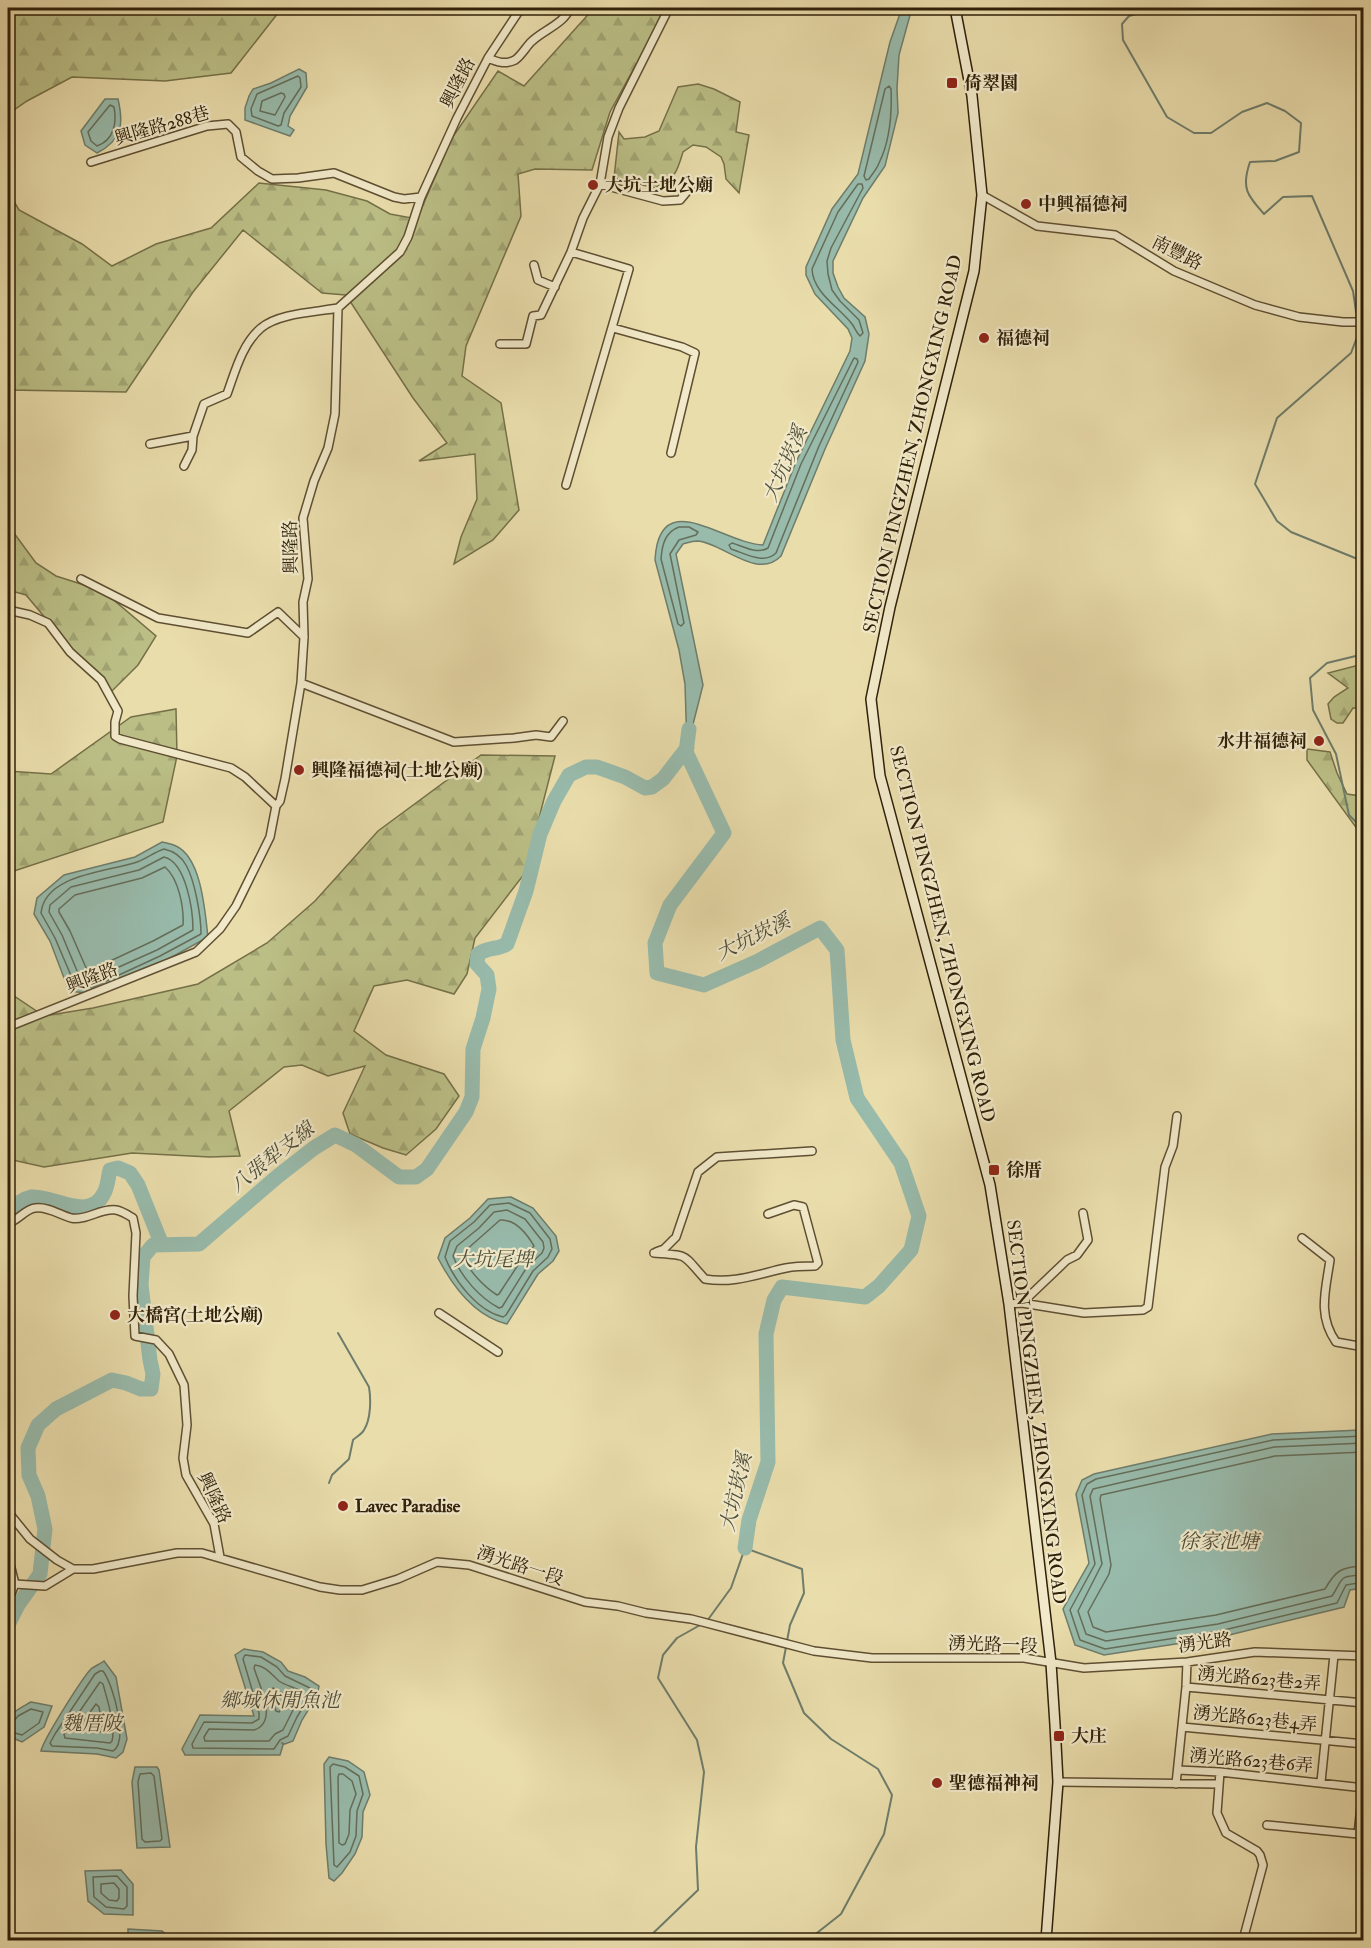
<svg xmlns="http://www.w3.org/2000/svg" width="1371" height="1948" font-family="'IM FELL Double Pica','Noto Serif TC',serif">
	<defs>
		<pattern id="forest-firs" width="22" height="20" patternUnits="userSpaceOnUse" patternTransform="scale(1.5)"><rect width="22" height="20" fill="#bbbf86"/><path d="M5 1l3.5 6h-7zM16 11l3.5 6h-7z" fill="#a1a472"/></pattern>
	</defs>
	<rect width="100%" height="100%" fill="#eaddac"/>
	<filter id="stains"><feTurbulence type="fractalNoise" baseFrequency=".00333" numOctaves="4"/><feColorMatrix values="0 0 0 0 .2 0 0 0 0 .09 0 0 0 0 .02 0 0 0 .5 -.17"/></filter>
	<radialGradient id="worn" r=".72"><stop offset=".6" stop-color="#630" stop-opacity="0"/><stop offset="1" stop-color="#630" stop-opacity=".3"/></radialGradient>
	<!-- forest -->
	<path fill="url(#forest-firs)" stroke="#757048" stroke-width="1.5" d="M8 8H282L231 73 165 81 72 77 27 101 8 114Z
		M594 8H667L610 112 592 170 535 169 518 174 521 216 466 346 462 376 501 403 519 510 493 540 454 564 461 537 477 499 475 454 419 461 447 443 413 398 346 295 322 293 243 230 193 292 126 392 8 390V191L19 210 82 244 112 266 156 244 211 228 259 183 326 190 367 201 390 214 417 219 452 138 498 71 524 86Z
		M698 84 714 89 740 102 736 132 749 135 739 193 726 179 724 164 721 157 706 147 693 145 683 152C676 175 676 176 655 188L614 178 619 132 624 139 645 137 659 131 678 87Z
		M8 525 36 563 56 576 103 591 156 636 138 665 109 694 26 595 8 590Z
		M1363 664V708H1353L1343 723H1337L1331 719 1328 704 1334 697 1348 688 1328 673Z
		M176 709 177 756 163 822 8 873V771L51 774 131 717Z
		M1307 749 1330 752 1337 773 1347 794 1361 796 1359 777 1363 771V837L1307 760Z
		M481 755 555 756 525 873 475 938 467 974 454 994 407 980 374 986 354 1031 386 1055 444 1074 459 1096 436 1129 406 1155 383 1148 350 1134 343 1113 365 1066 328 1076 302 1065 284 1067 229 1111 240 1156 210 1157 132 1153 44 1167 8 1159V992L44 1016 93 1008 198 984 267 943 315 901 378 831Z"/>
	<!-- water -->
	<path fill="#98bbac" stroke="#6e7d6b" stroke-width="1.5" d="M902 8H912L899 55 897 88 898 113 885 166 863 198 833 261V273L838 287 844 298 865 317 869 334 865 361 825 449 781 556C757 581 722 542 697 541 692 541 687 543 683 544L676 554 703 685 687 748 685 684 679 650 655 560C659 484 724 544 763 545L796 462 850 351 852 338 848 329 815 294 806 275V267L832 209 858 174 890 42Z
		M299 69 306 73 307 87 290 116 288 126 294 130 290 136 245 120V108L249 96 253 89 271 83Z
		M105 99H118C124 125 122 140 97 153L85 145 81 131Z
		M162 842C167 843 172 844 176 846 202 858 205 913 208 937L163 962 94 994 69 991 50 941 34 914 37 898 64 875 135 857Z
		M511 1197 533 1208 556 1236 559 1251 553 1261 538 1274 507 1324C474 1316 453 1287 438 1258L445 1238 470 1218 488 1199Z
		M1361 1430H1364L1363 1588 1350 1590 1344 1607 1221 1637 1104 1655 1075 1645 1063 1609 1089 1563 1076 1494 1082 1480 1094 1474 1272 1434Z
		M244 1649 263 1652 281 1662 288 1671 305 1677 319 1686 317 1696 302 1720 293 1741 285 1744 282 1743 283 1745 280 1755H185L182 1749 200 1715 254 1716 235 1655Z
		M104 1661 116 1677 127 1739 123 1752 116 1758 97 1754 41 1751C43 1740 83 1677 91 1669 95 1666 100 1664 104 1661Z
		M31 1702 52 1706 44 1727 22 1742 8 1736C7 1713 11 1713 31 1702Z
		M329 1757 348 1761 364 1772 370 1795 363 1812 362 1837 355 1854 342 1873 334 1881 329 1878 326 1844 324 1764Z
		M135 1767H157L159 1770 170 1847 137 1848 132 1782Z
		M121 1870 133 1884V1915L104 1914 88 1901 85 1871Z
		M128 1929 162 1931 167 1935V1940H128Z"/>
	<g fill="none" stroke-linecap="round" stroke-linejoin="round">
		<!-- shore -->
		<path stroke="#646e5a" stroke-width="1.5" d="M298 76 300 78 301 87 284 113 281 125 278 126 252 116 251 109 257 94Z
			M889 86 891 89C892 113 890 141 879 163 877 169 872 174 869 179L866 180 864 176 885 89Z
			M281 93 284 94 285 97 275 115 260 111 262 101Z
			M110 105 114 107C117 123 114 140 97 146L91 141 88 132Z
			M858 184H862L863 188 831 248 827 261 828 274 832 290 840 301 859 320 863 333 860 336C856 332 855 328 852 324 839 307 813 293 812 269L838 212Z
			M854 358 857 359 858 362 819 446 776 553C764 565 744 553 731 549L729 545 732 543C743 546 757 555 768 548L801 464Z
			M679 527H689L698 532 696 535 679 540 670 554 684 623 681 626 678 624 661 559C662 545 665 532 679 527Z
			M164 849C173 851 181 856 186 865 195 881 201 916 201 934L160 956 93 987 75 985 55 938 41 913C45 875 105 872 134 863 145 860 154 852 164 849Z
			M164 857C186 862 193 910 193 930L157 950 92 979 80 978 62 935 49 912 50 905 71 887 139 870Z
			M165 867C179 879 184 908 183 925L153 941 91 970H87L70 931 59 912V909L75 895 142 878Z
			M509 1203 530 1213 550 1239 552 1249 548 1257 533 1271 506 1315 503 1317C477 1311 454 1280 445 1257L450 1241 474 1222 490 1205Z
			M507 1210 525 1219 543 1242 544 1248 542 1253 527 1267 502 1307 499 1308C480 1298 461 1277 453 1256L457 1246 479 1228 494 1212Z
			M500 1220C516 1219 527 1234 534 1246L520 1262 499 1294 497 1295C483 1286 469 1271 463 1256L465 1251Z
			M1364 1436 1273 1440 1096 1479 1087 1484 1082 1495 1095 1564 1070 1610 1080 1640 1105 1649 1220 1631 1337 1603 1346 1585 1364 1582
			M1364 1443 1274 1447 1093 1489 1090 1496 1102 1564 1078 1611 1086 1634 1106 1641 1218 1624 1332 1596C1344 1578 1337 1576 1364 1575
			M1364 1452 1275 1456 1101 1495 1100 1499 1111 1565 1109 1574 1088 1612 1093 1627 1106 1632 1216 1615 1325 1589C1336 1570 1341 1567 1364 1566
			M245 1655 261 1657 277 1667 285 1676 312 1689 311 1694 297 1717 288 1736 280 1740 274 1749 193 1748 192 1744 204 1722 252 1723 259 1719V1713L243 1659Z
			M255 1665C266 1666 271 1674 279 1681 286 1686 295 1687 302 1692L283 1730 275 1734 269 1741H205L204 1737 209 1729 254 1730C279 1722 259 1685 254 1668Z
			M100 1671H103C113 1684 129 1741 113 1751L97 1748 52 1746 50 1743 55 1734 95 1674Z
			M100 1682 103 1684C107 1699 116 1726 112 1741L110 1743 65 1738 64 1734Z
			M273 1688 289 1697 279 1712 276 1711 270 1692Z
			M96 1704 99 1707 103 1730 100 1732 81 1730 80 1726Z
			M8 1723 13 1722 18 1716 31 1709 43 1712 39 1723 22 1735 8 1731
			M333 1764 345 1767 359 1776 363 1794 357 1811 356 1836 350 1852 337 1867 334 1865 330 1767Z
			M151 1773 154 1776 162 1839 160 1841 145 1842 142 1839 138 1782 140 1774Z
			M339 1774H343L352 1781 356 1794 350 1810 349 1834 345 1844 342 1845 339 1843 338 1777Z
			M117 1876 127 1887V1906L124 1909 106 1907 94 1897 93 1877Z
			M114 1883 119 1889V1898L117 1901 109 1900 101 1893V1884Z"/>
		<!-- stream -->
		<path stroke="#6e7d6b" stroke-width="2" d="M1157 8 1129 16 1122 24 1123 40 1167 117 1194 133H1211L1242 112 1267 103 1285 111 1301 123 1299 152 1275 161 1250 162C1241 188 1247 195 1264 214L1283 197 1312 196 1353 291 1359 332 1351 353 1277 418 1255 484 1277 521 1291 532 1360 560 1364 566
			M1364 654 1327 663 1310 678 1313 710 1336 754 1349 815 1364 830
			M329 1483 332 1475 349 1459 353 1440C356 1437 362 1434 364 1430 371 1419 371 1399 369 1387L338 1333
			M707 1621 731 1588 745 1548 802 1569 804 1593 790 1625 787 1641
			M786 1647 783 1663 804 1713 831 1739 878 1769 892 1795 884 1834 841 1914 808 1940
			M646 1940 698 1890 696 1847 704 1772 697 1740 658 1678 663 1655 677 1638 702 1624"/>
		<!-- river -->
		<path stroke="#98bbac" stroke-width="15" d="M689 729 686 752 724 833 670 905 655 943 657 973 704 985 758 961 820 928 837 950 843 1040 857 1098 901 1163 919 1216 911 1250 879 1286 865 1297 782 1287 774 1300 766 1334 768 1462 749 1520 745 1548
			M8 1213C14 1206 21 1199 31 1197 53 1195 90 1223 104 1193 108 1186 108 1177 110 1170L118 1168 130 1173 138 1185 162 1245
			M8 1625 18 1605 40 1574 45 1529 38 1496 29 1475 28 1448 38 1425 56 1409 112 1380 126 1383 141 1389H151L153 1374 150 1360 141 1285 143 1257 153 1245 199 1244 278 1176 314 1148 335 1135 356 1145 399 1177H416L427 1169 466 1112 472 1097 473 1049 483 1018 489 989 487 975 477 964 478 954C489 947 496 950 507 944L526 891 540 834 554 801 569 775 586 767H597L625 777 645 788 652 787 663 779 687 748"/>
		<defs>
			<path id="street" d="M488 58C497 62 505 65 515 60 521 56 526 47 531 42 543 30 564 24 570 8
				M91 162 207 126 228 124 236 132 241 157 258 171 272 179 298 178 334 173 394 197 404 199 421 197
				M600 184 663 201 680 200 690 188
				M982 195 1037 226 1115 235 1174 271 1255 305 1299 317 1343 322H1364
				M571 252 583 218 600 184 608 137 619 108 669 8
				M534 265 538 280 555 287
				M613 328 682 347 695 353 671 453
				M500 344H526L533 316 541 315 571 252 629 269 566 485
				M150 444 193 436
				M184 466 192 450 193 436 204 404 227 394C235 372 242 344 261 328 278 313 317 312 338 308
				M81 579 158 618 248 633 278 612 304 637
				M8 610 30 615 48 623 70 652 101 680 118 711 115 722V736L120 739 231 768 245 777 276 806
				M301 683 454 742 514 738 536 735 551 737 563 721
				M8 1027 196 952 220 929 236 906 270 837 276 806 280 801 285 779 301 683 304 637 303 602 308 579 303 518 314 481 328 448 335 414 338 308 400 252 408 237 421 197 457 118 488 58 521 8
				M8 1223C18 1221 25 1209 35 1208 47 1206 60 1215 71 1218 87 1221 100 1208 116 1210 122 1211 128 1215 133 1218L136 1233 133 1296 135 1336 156 1340 169 1354 184 1385 187 1425 183 1458 186 1475 214 1524 220 1557
				M1302 1238 1330 1260C1326 1289 1317 1315 1336 1342L1364 1347
				M656 1252 664 1249 676 1237 698 1172 717 1157 812 1151
				M654 1253C690 1255 682 1254 705 1279 733 1284 758 1274 786 1268 795 1266 806 1266 815 1266L818 1263 803 1207 794 1205 768 1214
				M1022 1303 1067 1260 1077 1255 1088 1240 1083 1213
				M1009 1304 1022 1303 1084 1313 1143 1310 1148 1307 1165 1167 1173 1146 1177 1116
				M439 1313 498 1352
				M8 1512 30 1539 57 1560 73 1569H93L177 1553H202L320 1587 340 1590H362L398 1579 437 1562 469 1565 585 1602 618 1606 646 1613 691 1619 814 1651 872 1658H1024L1084 1668 1187 1662 1255 1652 1364 1656
				M8 1556 15 1584 8 1601
				M15 1584 45 1586 73 1569
				M1186 1687 1364 1703
				M1182 1727 1364 1744
				M1178 1770 1220 1772 1364 1788
				M1220 1772 1217 1813 1226 1833 1257 1851 1260 1855 1263 1865 1243 1940
				M1058 1782 1219 1784
				M1321 1782 1334 1655
				M1176 1784 1186 1687 1187 1662
				M1267 1825 1358 1834 1363 1788"/>
			<path id="secondary" d="M955 8 972 96 982 195 974 271 890 607 871 699 880 776 990 1185 1009 1304 1051 1663 1055 1725 1058 1782 1046 1940"/>
		</defs>
		<!-- street casing -->
		<use href="#street" stroke="#5e4f32" stroke-width="10"/>
		<!-- secondary casing -->
		<use href="#secondary" stroke="#2f2009" stroke-width="12"/>
		<!-- street -->
		<use href="#street" stroke="#f1e9c9" stroke-width="7"/>
		<!-- secondary -->
		<use href="#secondary" stroke="#f1e9c9" stroke-width="9"/>
	</g>
	<!-- markers -->
	<g fill="#8f2418" stroke="#f1e9c9" stroke-width="2">
		<rect x="946" y="77" width="12" height="12" rx="3"/>
		<circle cx="593" cy="185" r="6"/>
		<circle cx="1026" cy="204" r="6"/>
		<circle cx="984" cy="338" r="6"/>
		<circle cx="1319" cy="741" r="6"/>
		<circle cx="299" cy="770" r="6"/>
		<rect x="988" y="1164" width="12" height="12" rx="3"/>
		<circle cx="115" cy="1315" r="6"/>
		<circle cx="343" cy="1506" r="6"/>
		<rect x="1053" y="1730" width="12" height="12" rx="3"/>
		<circle cx="937" cy="1783" r="6"/>
	</g>
	<g text-anchor="middle" dominant-baseline="central" stroke-width="4.5" stroke-linejoin="round" paint-order="stroke">
		<!-- street labels -->
		<g font-size="18" fill="#2f2009" stroke="#f1e9c9">
			<text transform="translate(458 83) rotate(-63)">興隆路</text>
			<text transform="translate(162 126) rotate(-16)">興隆路288巷</text>
			<text transform="translate(1177 253) rotate(27)">南豐路</text>
			<text transform="translate(913 444) rotate(-77)">SECTION PINGZHEN, ZHONGXING ROAD</text>
			<text transform="translate(291 547) rotate(-91)">興隆路</text>
			<text transform="translate(942 934) rotate(76)">SECTION PINGZHEN, ZHONGXING ROAD</text>
			<text transform="translate(92 978) rotate(-21)">興隆路</text>
			<text transform="translate(1036 1412) rotate(83)">SECTION PINGZHEN, ZHONGXING ROAD</text>
			<text transform="translate(214 1498) rotate(65)">興隆路</text>
			<text transform="translate(520 1566) rotate(18)">湧光路一段</text>
			<text transform="translate(1205 1643) rotate(-7)">湧光路</text>
			<text transform="translate(993 1645) rotate(2)">湧光路一段</text>
			<text transform="translate(1259 1679) rotate(5)">湧光路623巷2弄</text>
			<text transform="translate(1255 1719) rotate(6)">湧光路623巷4弄</text>
			<text transform="translate(1251 1761) rotate(5)">湧光路623巷6弄</text>
		</g>
		<!-- poi labels -->
		<g font-size="18" font-weight="bold" fill="#2f2009" stroke="#f1e9c9" text-anchor="start">
			<text x="964" y="83">倚翠園</text>
			<text x="605" y="185">大坑土地公廟</text>
			<text x="1038" y="204">中興福德祠</text>
			<text x="996" y="338">福德祠</text>
			<text x="1307" y="741" text-anchor="end">水井福德祠</text>
			<text x="311" y="770">興隆福德祠(土地公廟)</text>
			<text x="1006" y="1170">徐厝</text>
			<text x="127" y="1315">大橋宮(土地公廟)</text>
			<text x="355" y="1506">Lavec Paradise</text>
			<text x="1071" y="1736">大庄</text>
			<text x="949" y="1783">聖德福神祠</text>
		</g>
		<!-- water labels -->
		<g font-size="20" font-style="italic" fill="#4e4e3a" stroke="#f1e9c9">
			<text transform="translate(785 464) rotate(-66)">大坑崁溪</text>
			<text transform="translate(753 937) rotate(-26)">大坑崁溪</text>
			<text transform="translate(272 1157) rotate(-38)">八張犁支線</text>
			<text x="493" y="1259">大坑尾埤</text>
			<text transform="translate(736 1492) rotate(-77)">大坑崁溪</text>
			<text x="1219" y="1541">徐家池塘</text>
			<text x="280" y="1700">鄉城休閒魚池</text>
			<text x="92" y="1723">魏厝陂</text>
		</g>
	</g>
	<!-- margin -->
	<rect width="1371" height="1948" fill="none" stroke="#eaddac" stroke-width="30"/>
	<rect x="9" y="9" width="1353" height="1930" fill="none" stroke="#2f2009" stroke-width="3"/>
	<rect x="15" y="15" width="1341" height="1918" fill="none" stroke="#2f2009" stroke-width="1.5"/>
	<rect width="100%" height="100%" filter="url(#stains)"/>
	<rect width="100%" height="100%" fill="url(#worn)"/>
</svg>
